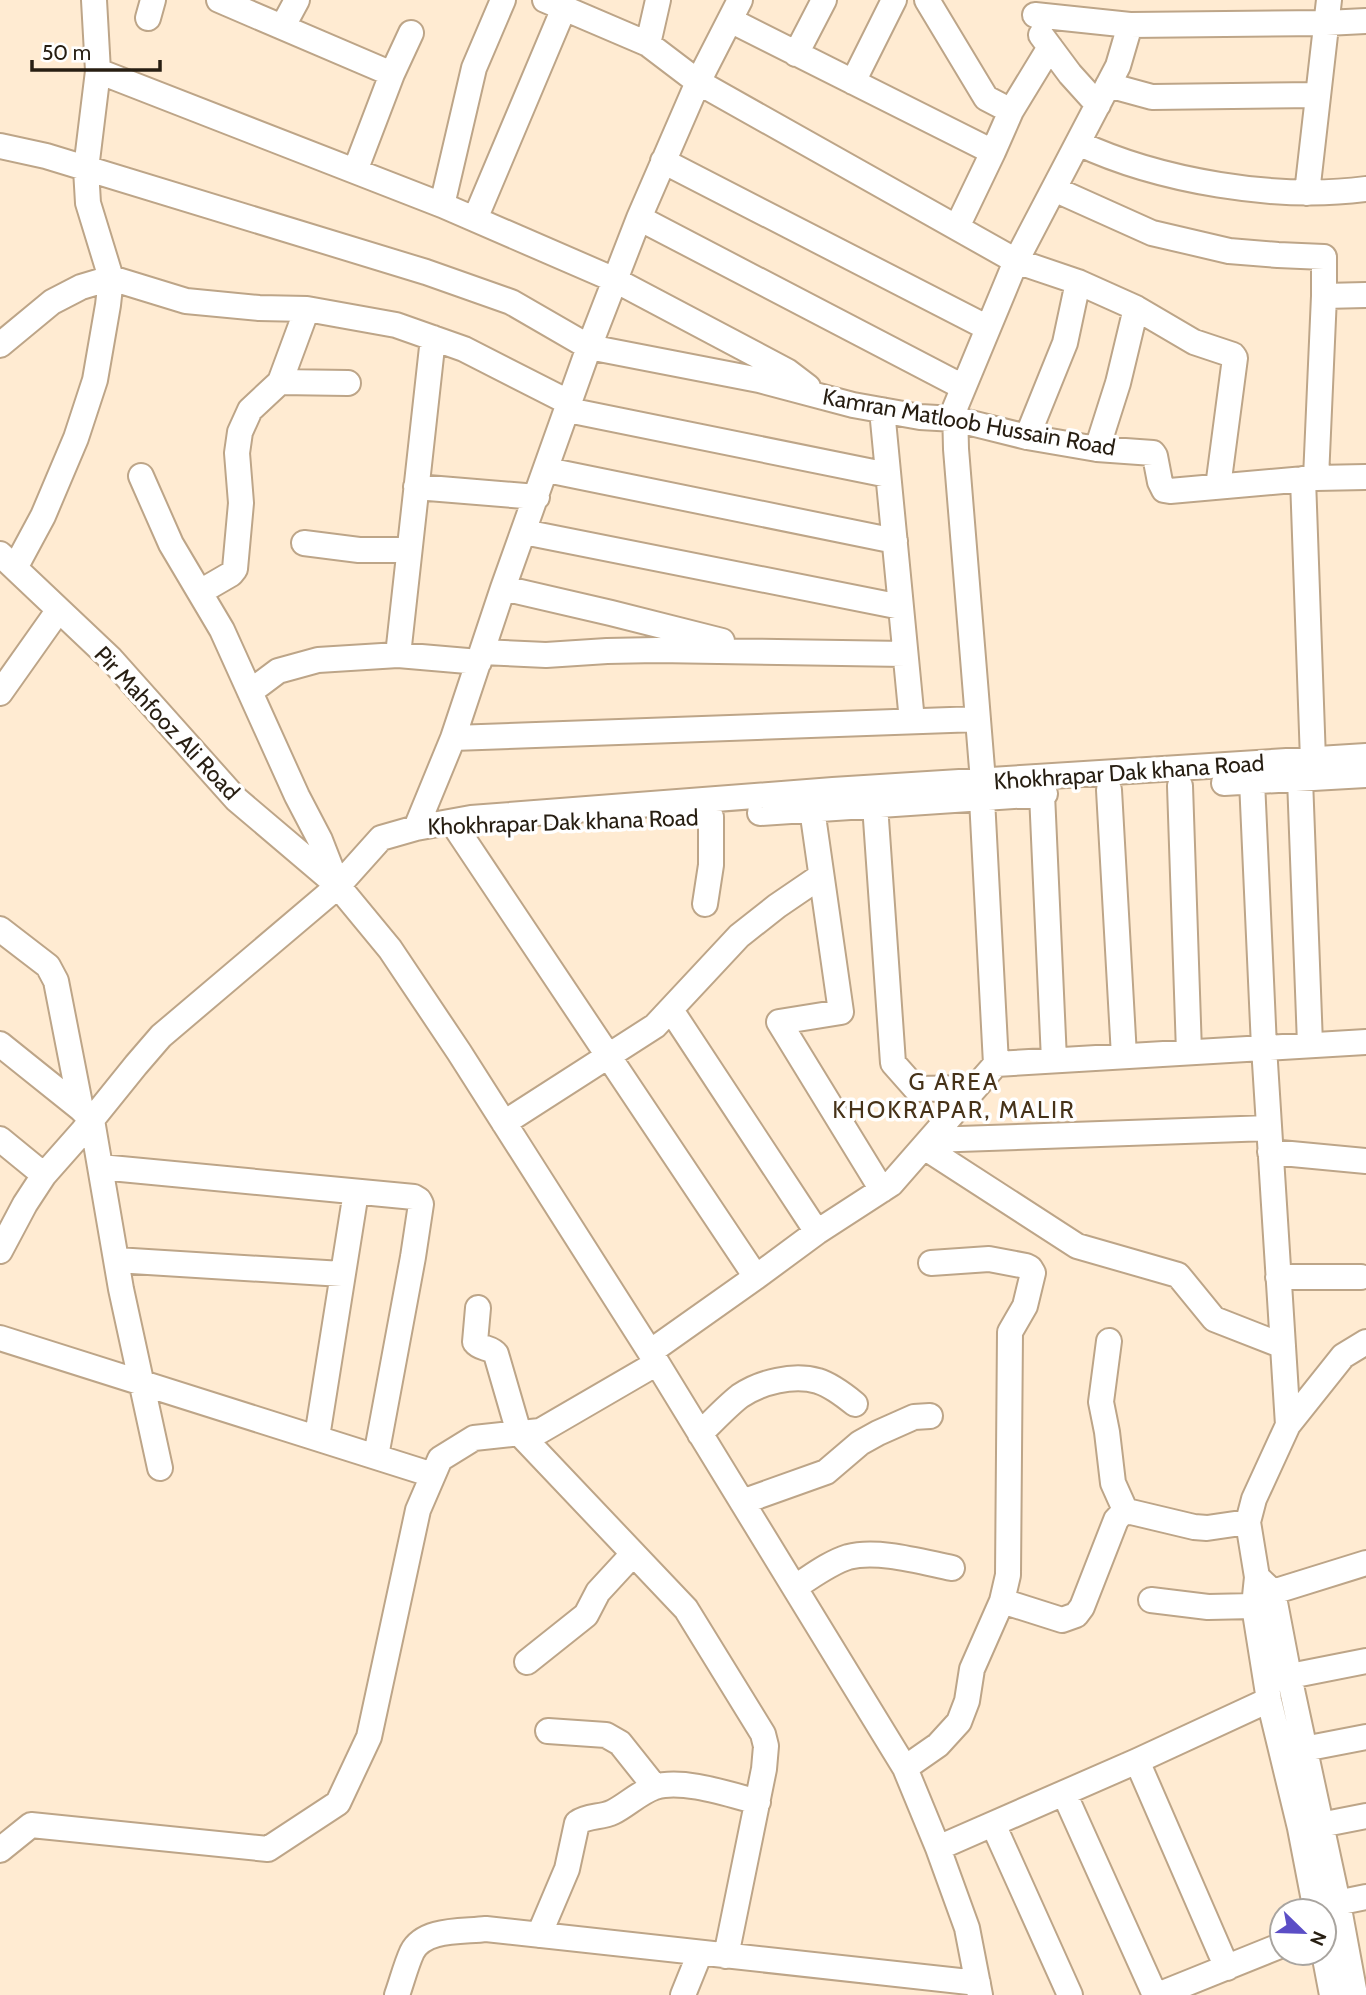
<svg xmlns="http://www.w3.org/2000/svg" width="1366" height="1995" font-family="Cabin,sans-serif">
	<rect width="100%" height="100%" fill="#ffebd2"/>
	<g fill="none" stroke-linecap="round" stroke-linejoin="round">
		<defs>
			<path id="minor" d="M219 0 392 74
				M545 0 648 44 698 82 1016 261 1078 282 1136 308 1194 342 1233 355 1235 358 1218 487
				M927 0 986 98 1011 111
				M1035 15 1130 25 1326 23 1366 21
				M148 18 153 0
				M730 20 993 152
				M283 26 297 0
				M1041 35 1070 74 1098 105
				M648 44 658 0
				M796 54 824 0
				M98 71 442 205 615 280 787 371 808 387
				M853 82 894 0
				M1108 85 1152 97 1318 95
				M1078 143C1159 181 1277 201 1366 189
				M0 146 46 156 426 272 511 302 589 347 759 380 853 405 920 417 955 419 1027 437 1097 449 1153 453 1155 456 1160 482 1164 490 1170 491 1316 478 1366 477
				M663 161 988 328
				M355 171 392 74 411 33
				M1054 189 1152 233 1229 251 1278 255 1324 257V296L1316 478
				M1307 193 1329 0
				M442 205 474 68 503 0
				M639 218 963 387
				M475 219 564 8
				M957 227 993 152 1011 111 1050 47
				M1324 296 1366 295
				M0 345 52 302 81 287 111 278 186 301 259 308 307 309 396 325 464 349 570 403
				M280 382 348 383
				M568 410 888 475
				M882 410 912 721
				M1027 437 1065 343 1078 282
				M1097 449 1118 383 1136 308
				M547 470 895 541
				M141 476 171 544 222 630 297 796 320 840 338 886 390 949 459 1052 657 1363 905 1768 938 1848 967 1928 980 1995
				M1303 479 1313 760
				M416 487 537 497
				M524 532 901 607
				M304 543 359 550H409
				M0 554 111 659 236 799 335 883
				M15 568 43 516 76 438 95 380 108 305 111 278 88 203 86 169 98 71 94 0
				M503 588 611 613 722 641
				M200 592 231 574 235 569 241 503 237 453 240 432 250 410 280 382 307 309
				M482 652 546 655 607 651 657 650 905 654
				M398 655 433 338
				M250 692 278 671 318 660 398 655 479 662
				M0 693 58 611
				M453 738 978 719
				M1300 779 1310 1044
				M1252 781 1264 1047 1288 1425
				M1224 783 1366 775
				M1180 786 1189 1052
				M1109 790 1124 1056
				M1042 794 1054 1060
				M875 805 893 1063 916 1089 975 1088
				M812 809 841 1012 779 1022 882 1190
				M760 813 1045 794
				M416 828 453 738 503 588 589 347 639 218 698 82 740 0
				M456 828 756 1277
				M705 904 711 865V817
				M0 929 48 966 56 981 81 1109
				M671 1010 817 1232
				M0 1044 81 1109 92 1120 121 1289 160 1468
				M996 1064 982 799 983 781 956 449 955 408 1016 261 1118 66 1130 25
				M504 1123 655 1026 739 936 777 906 821 876
				M0 1139 44 1175
				M930 1140 1269 1128
				M924 1147 1077 1246 1178 1275 1214 1319 1283 1346
				M1270 1152 1366 1161
				M100 1167 414 1197 419 1200 421 1204 413 1257 376 1456
				M0 1251 25 1204 44 1175 82 1132 136 1065 161 1036 338 886 381 838 416 828 471 818 833 790 1366 756
				M116 1260 342 1274
				M1278 1277H1361
				M478 1308 475 1342C480 1349 491 1347 496 1354L519 1433 686 1609 763 1734 766 1746 764 1769 726 1956
				M0 1338 433 1475
				M1109 1341 1101 1402 1107 1432 1113 1483 1126 1512
				M650 1352 756 1277 817 1232 891 1184 996 1064 1366 1042
				M700 1434C713 1421 726 1407 740 1396 761 1382 793 1374 818 1381 831 1385 844 1395 855 1404
				M317 1437 356 1192
				M742 1502 826 1472 860 1443 878 1433 914 1417 930 1416
				M1257 1577 1273 1592 1289 1676 1338 1903 1355 1995
				M795 1587C811 1577 829 1563 848 1557 878 1549 922 1562 952 1568
				M1273 1592 1366 1563
				M1151 1600 1208 1607 1254 1606
				M1002 1601 1062 1620 1076 1615 1082 1607 1116 1520C1121 1514 1123 1512 1131 1512L1194 1527 1207 1528 1248 1522
				M527 1662 586 1615 598 1592 633 1554
				M1275 1679 1366 1661
				M548 1731 606 1735 620 1743 655 1787
				M1304 1749 1366 1737
				M1137 1761 1227 1968
				M905 1768 938 1745 959 1722 967 1701 972 1669 1002 1601 1008 1575 1010 1332 1025 1306 1033 1273 1030 1268 1026 1266 989 1259 931 1263
				M1064 1793 1155 1995
				M993 1824 1070 1995
				M1305 1828 1366 1816
				M938 1848 1137 1761 1269 1700
				M0 1850 31 1825 268 1849 338 1803 369 1737 418 1510 440 1459 474 1438 540 1431 657 1363
				M1322 1906 1366 1897
				M1316 1911 1300 1828 1269 1700 1254 1606 1257 1577 1248 1522 1254 1499 1288 1425 1343 1356 1366 1342
				M539 1935 567 1869 577 1823C588 1815 601 1818 613 1812 627 1805 640 1792 655 1787 682 1778 731 1795 758 1802
				M1324 1953 1332 1995
				M397 1995C402 1981 406 1965 412 1952 424 1928 463 1932 486 1929L978 1983
				M683 1995 700 1953
				M1158 1995 1282 1945"/>
		</defs>
		<!-- minor casing -->
		<use href="#minor" stroke="#bda588" stroke-width="28"/>
		<!-- minor -->
		<use href="#minor" stroke="#fff" stroke-width="24"/>
	</g>
	<g text-anchor="middle" dominant-baseline="central" stroke-width="7" stroke-linejoin="round" paint-order="stroke">
		<!-- street labels -->
		<g font-size="23" fill="#271e12" stroke="#fff">
			<text transform="translate(969 422) rotate(10)">Kamran Matloob Hussain Road</text>
			<text transform="translate(167 723) rotate(47)">Pir Mahfooz Ali Road</text>
			<text transform="translate(1129 772) rotate(-4)">Khokhrapar Dak khana Road</text>
			<text transform="translate(563 822) rotate(-2)">Khokhrapar Dak khana Road</text>
		</g>
		<!-- neighbourhood labels -->
		<g font-size="24" letter-spacing="2" fill="#473319" stroke="#fff">
			<text x="954" y="1081">G AREA<tspan x="954" dy="28">KHOKRAPAR, MALIR</tspan></text>
		</g>
	</g>
	<!-- north arrow -->
	<g transform="translate(1303 1932) rotate(113)"><circle r="33" fill="#ffffff" stroke="#a9a5a0" stroke-width="2"/>
	<path d="M0-5L12 26L0 18L-12 26Z" fill="#5b4ec6"/>
	<text y="-10" font-size="19" font-weight="bold" text-anchor="middle" fill="#271e12">N</text>
	</g>
	<!-- scale -->
	<path d="M32 60v10h128v-10" fill="none" stroke="#271e12" stroke-width="3.5"/>
	<text x="42" y="60" font-size="21" fill="#271e12" stroke="#ffffff" stroke-width="5" paint-order="stroke">50 m</text>
</svg>
